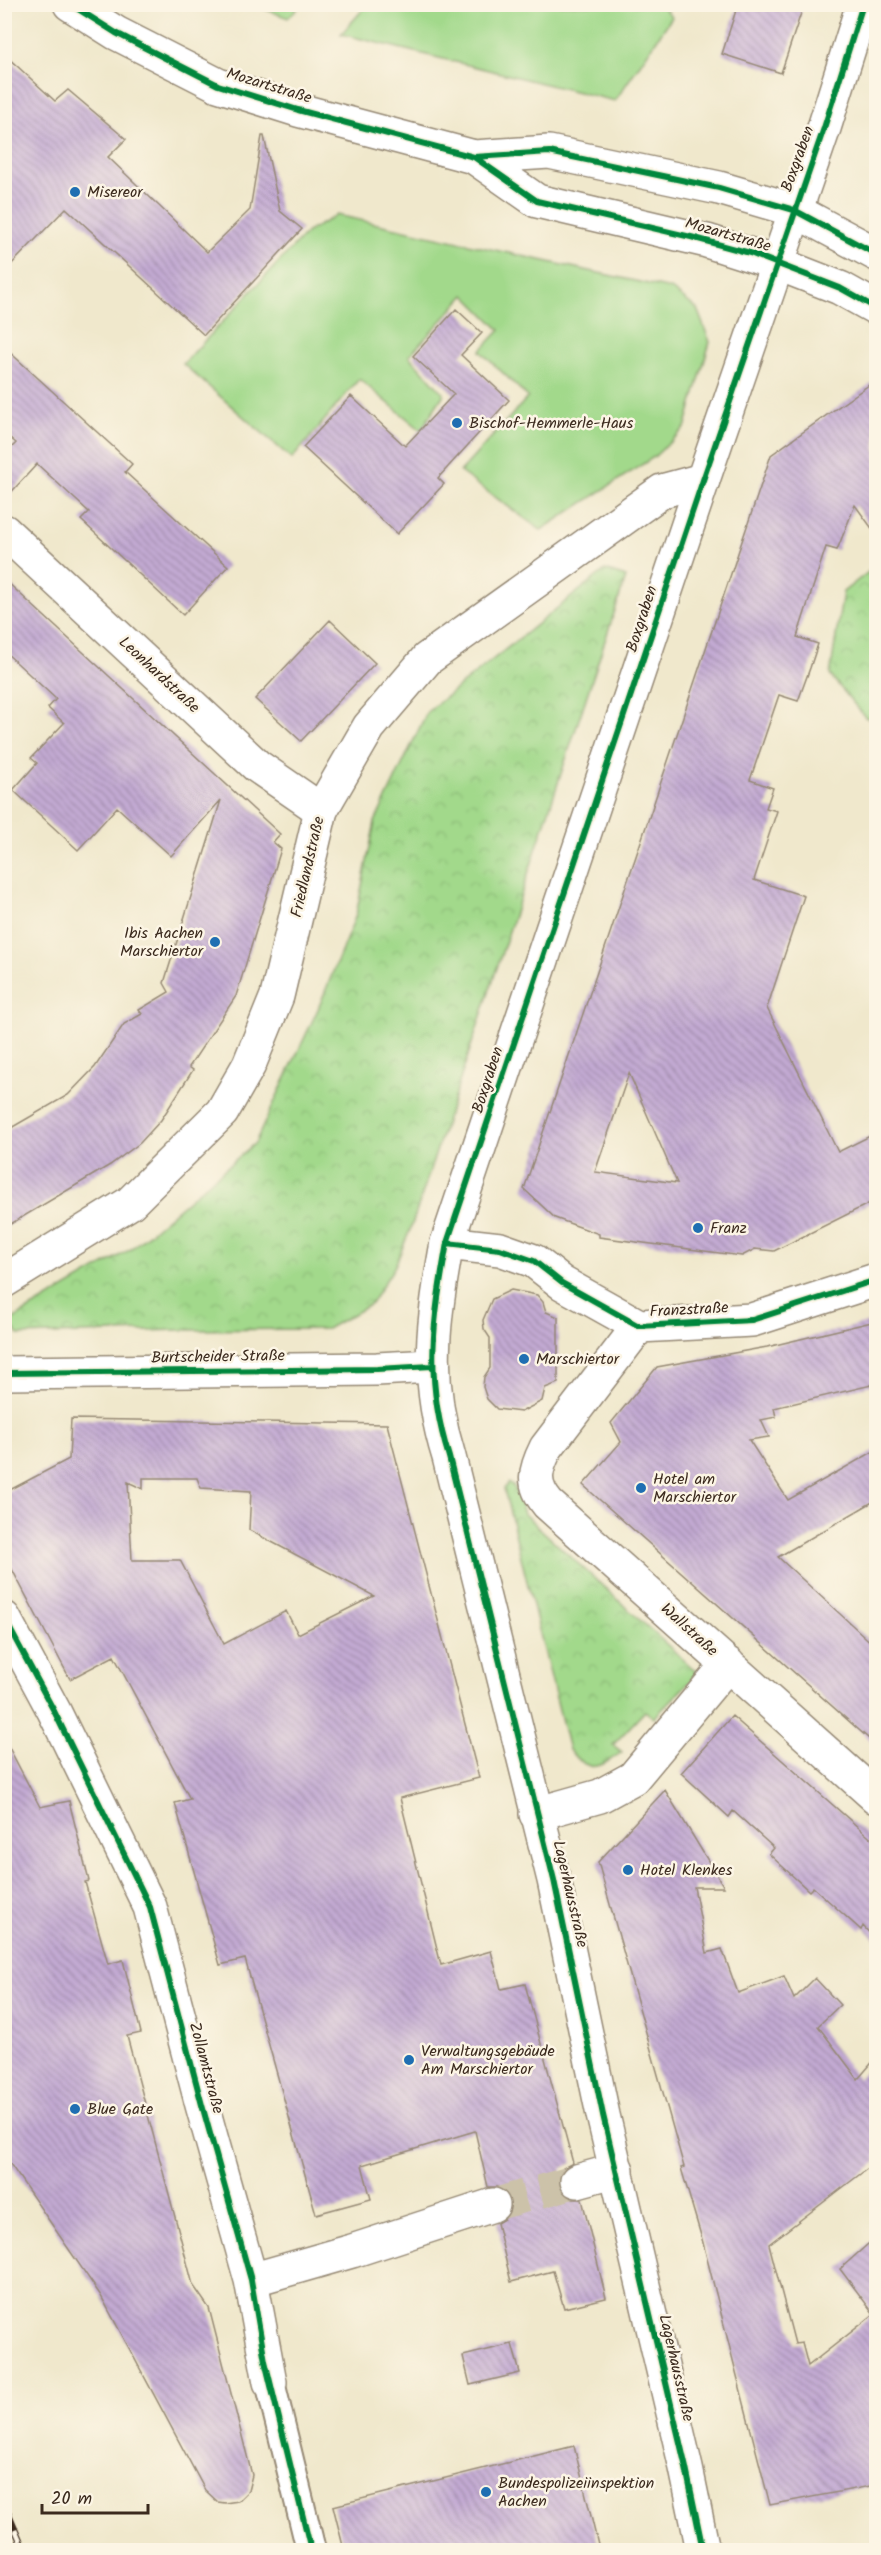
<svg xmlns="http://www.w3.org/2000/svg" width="881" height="2555" font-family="Kalam,sans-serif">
	<defs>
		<pattern id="park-crowns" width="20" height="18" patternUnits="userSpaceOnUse" patternTransform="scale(1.5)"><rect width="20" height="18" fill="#a2d98b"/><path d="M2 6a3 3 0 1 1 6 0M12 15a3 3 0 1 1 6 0" fill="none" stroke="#8cba78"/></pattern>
		<pattern id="building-back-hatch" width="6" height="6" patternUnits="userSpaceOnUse" patternTransform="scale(1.5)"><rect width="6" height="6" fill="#c3aad3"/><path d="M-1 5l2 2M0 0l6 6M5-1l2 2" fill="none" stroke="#a08bab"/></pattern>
	</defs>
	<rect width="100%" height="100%" fill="#fcf5e5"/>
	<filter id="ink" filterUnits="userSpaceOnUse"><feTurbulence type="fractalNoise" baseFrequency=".0167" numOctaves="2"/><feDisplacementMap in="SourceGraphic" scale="12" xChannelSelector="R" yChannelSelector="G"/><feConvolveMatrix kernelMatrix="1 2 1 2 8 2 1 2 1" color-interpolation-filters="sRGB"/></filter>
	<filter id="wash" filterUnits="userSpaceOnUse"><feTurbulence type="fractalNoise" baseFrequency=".008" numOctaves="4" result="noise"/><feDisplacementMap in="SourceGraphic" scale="24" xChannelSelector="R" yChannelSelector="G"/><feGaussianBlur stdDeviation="1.35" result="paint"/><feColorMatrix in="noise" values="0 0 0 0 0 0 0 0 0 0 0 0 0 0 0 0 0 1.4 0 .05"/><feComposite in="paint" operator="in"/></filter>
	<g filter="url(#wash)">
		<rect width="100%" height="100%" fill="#f0e8cc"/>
		<!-- park -->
		<path fill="url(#park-crowns)" stroke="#6e8254" stroke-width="1.5" d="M876 566V721L865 717 830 675 843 592Z
			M605 570 626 577 412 1225 395 1266 371 1304 327 1329 178 1330 19 1335 8 1322 131 1249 255 1143 318 1009 356 915 375 822 427 712Z
			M509 1483 515 1488 524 1514 698 1673 654 1718 645 1711 613 1745 622 1752C598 1769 589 1774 569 1750L504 1489Z"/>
		<!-- garden -->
		<path fill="#a2d98b" stroke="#6e8254" stroke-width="1.5" d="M254 5H301L288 18Z
			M661 5 672 17 615 101 341 34 367 5Z
			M337 215 671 289 697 309 710 342 685 428 654 457 541 530 460 472 528 397 480 351 500 330 465 295 409 356 444 394 421 430 359 379 292 459 183 364 307 232Z"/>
		<g id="blocks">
			<!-- building -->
			<path fill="url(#building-back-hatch)" fill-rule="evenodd" d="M738 4H804L781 73 722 54Z
				M4 54 55 101 68 90 126 139 108 157 207 252 250 210 262 136H264L280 211 302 229 204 335 66 208 4 272Z
				M456 309 482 333 461 355 509 400 438 478 444 484 397 534 303 447 351 396 405 446 454 394 413 356Z
				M4 347 132 464 125 472 228 566 183 615 81 520 89 512 37 464 4 500V455L16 443 4 433Z
				M876 380V534L855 505 837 550 826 547 797 637 818 644 810 668 798 701 779 695 750 780 773 788 766 808 777 811 754 880 804 896 767 1008 838 1152 876 1133V1200L774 1251 755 1249 742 1256 599 1237V1234L555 1218 524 1189 771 455ZM629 1073 677 1183 595 1172Z
				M4 579 280 834 273 842 281 849 236 996 189 1067 193 1070 161 1120 140 1143 110 1165 4 1228V1132L68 1095 95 1067 124 1024 142 1014 139 1010 169 992 164 983 221 800 171 856 117 807 78 850 13 790 37 763 31 758 64 723 48 708 56 699 4 651Z
				M330 620 375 663 301 741 255 699Z
				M511 1290 537 1295 543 1302 546 1312 558 1317V1383L545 1388 542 1401 521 1412 497 1409 487 1399 483 1387 484 1377 490 1368V1338L484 1329 483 1320 492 1299Z
				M876 1321V1384L774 1408 776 1417 761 1420 769 1437 749 1440 788 1500 876 1450V1500L778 1557 876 1647V1745L583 1485 621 1442 611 1423 657 1367 767 1347Z
				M71 1419 387 1424 479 1778 400 1798 441 1965 491 1951 501 1989 525 1984 573 2163 563 2168 559 2177V2185L564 2195 573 2199H582L606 2298 564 2308 553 2271 511 2282 497 2223 507 2217 511 2209V2200L505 2191 497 2187H488L475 2131 362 2165 371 2199 316 2214 245 1959 220 1965 175 1803 190 1799 114 1656 70 1679 4 1554V1493L69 1459ZM143 1478H197L201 1488 251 1491 249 1530 374 1596 298 1634 286 1611 224 1644 180 1560H132L128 1482 143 1489Z
				M732 1716 876 1843V1940L863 1926 861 1930 813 1887 809 1891 769 1854 774 1848 733 1811 729 1817 681 1773Z
				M4 1738 40 1807 69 1801 89 1881 85 1882 108 1964 123 1960 141 2033 127 2036 193 2285 209 2308 252 2475 248 2491 238 2501 225 2503 218 2502 205 2490 101 2296 4 2155Z
				M665 1790 724 1887H694L707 1953 722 1949 738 1993 784 1976 794 1999 815 1978 840 2005 818 2026 858 2079 876 2058V2162L769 2244 795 2344 802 2343 808 2366 874 2314 840 2269 876 2237V2485L770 2505 702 2239 681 2168 684 2167 598 1862Z
				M512 2344 520 2373 470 2385 463 2356Z
				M574 2446 598 2545 577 2550H344L333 2506Z"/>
		</g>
	</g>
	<g filter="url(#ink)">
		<use href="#blocks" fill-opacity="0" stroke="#968975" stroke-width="1.5"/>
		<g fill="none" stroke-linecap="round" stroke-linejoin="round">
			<!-- minor-tunnel -->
			<path stroke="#ccc2a9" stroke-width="33" stroke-dasharray="33 16" stroke-linecap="butt" d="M493 2205 577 2181"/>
			<defs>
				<path id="pedestrian" d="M270 2382 311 2550"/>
				<path id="minor" d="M4 531 257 766 321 810
					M447 1243 500 1249 534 1261 562 1283 639 1326 752 1320 876 1280
					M639 1326 546 1448C535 1470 531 1484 548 1504L876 1797
					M4 1618 54 1711 150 1907 202 2105 251 2280 270 2382
					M536 1814 600 1796 633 1778 728 1664
					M577 2181 617 2170
					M251 2280 352 2251 493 2205"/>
				<path id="tertiary" d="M794 210 876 254
					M776 263 840 288 876 308"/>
				<path id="secondary" d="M70 4 116 33 218 85 298 110 474 157 549 152 719 188 794 210
					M474 157 537 201 707 241 776 263
					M4 1281 130 1203 222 1112 249 1065 277 996 321 810 369 727 427 659 662 491 703 480
					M4 1373 377 1369 432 1366"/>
				<path id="primary" d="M703 2550 686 2468 603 2115 554 1880 449 1457C424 1378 433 1322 447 1243L703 480 824 128 863 4"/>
			</defs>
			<!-- pedestrian casing -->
			<use href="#pedestrian" stroke="#968975" stroke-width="32"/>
			<!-- minor casing -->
			<use href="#minor" stroke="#968975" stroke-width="36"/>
			<!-- tertiary casing -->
			<use href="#tertiary" stroke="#968975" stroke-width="36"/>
			<!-- secondary casing -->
			<use href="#secondary" stroke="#968975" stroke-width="36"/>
			<!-- primary casing -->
			<use href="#primary" stroke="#968975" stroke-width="36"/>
			<!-- pedestrian -->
			<use href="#pedestrian" stroke="#fff" stroke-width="28"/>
			<!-- minor -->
			<use href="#minor" stroke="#fff" stroke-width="33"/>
			<!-- tertiary -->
			<use href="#tertiary" stroke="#fff" stroke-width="33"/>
			<!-- secondary -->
			<use href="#secondary" stroke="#fff" stroke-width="33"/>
			<!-- primary -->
			<use href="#primary" stroke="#fff" stroke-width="33"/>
			<defs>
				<path id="rail" d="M4 2503 24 2550"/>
			</defs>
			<!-- rail casing -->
			<use href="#rail" stroke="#3b2a1e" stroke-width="7"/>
			<!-- rail -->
			<use href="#rail" stroke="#fcf5e5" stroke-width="4.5" stroke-dasharray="14" stroke-linecap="butt"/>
			<defs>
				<path id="cycleway" d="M70 4 116 33 218 85 298 110 474 157 549 152 719 188 794 210 876 254
					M474 157 537 201 691 237 750 253 840 288 876 308
					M447 1243 500 1249 534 1261 562 1283 639 1326 752 1320 876 1280
					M4 1373 377 1369 432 1366
					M4 1618 54 1711 150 1907 202 2105 251 2280 265 2361 311 2550
					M703 2550 686 2468 603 2115 554 1880 449 1457C424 1378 433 1322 447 1243L703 480 824 128 863 4"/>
			</defs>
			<!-- cycleway casing -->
			<use href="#cycleway" stroke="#fcf5e5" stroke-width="10"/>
			<!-- cycleway -->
			<use href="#cycleway" stroke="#00873e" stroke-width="6"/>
		</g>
	</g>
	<!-- markers -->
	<g fill="#1f6fb2" stroke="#fcf5e5" stroke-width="2">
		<circle cx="75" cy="192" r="6"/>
		<circle cx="457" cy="423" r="6"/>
		<circle cx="215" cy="942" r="6"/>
		<circle cx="698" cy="1228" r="6"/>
		<circle cx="524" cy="1359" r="6"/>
		<circle cx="641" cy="1488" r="6"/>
		<circle cx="628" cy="1870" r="6"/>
		<circle cx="409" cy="2060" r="6"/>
		<circle cx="75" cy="2109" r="6"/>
		<circle cx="486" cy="2492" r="6"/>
	</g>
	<g text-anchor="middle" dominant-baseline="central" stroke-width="5" stroke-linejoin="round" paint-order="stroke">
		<!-- street labels -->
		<g font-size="16" fill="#3b2a1e" stroke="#fcf5e5">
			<text transform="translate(269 86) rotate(17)">Mozartstraße</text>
			<text transform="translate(798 159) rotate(-70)">Boxgraben</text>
			<text transform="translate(728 235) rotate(16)">Mozartstraße</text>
			<text transform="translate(642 619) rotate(-72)">Boxgraben</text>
			<text transform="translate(159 675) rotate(43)">Leonhardstraße</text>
			<text transform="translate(308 867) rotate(-77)">Friedlandstraße</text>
			<text transform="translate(488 1080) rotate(-72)">Boxgraben</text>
			<text transform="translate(689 1310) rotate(-3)">Franzstraße</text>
			<text transform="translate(218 1357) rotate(-1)">Burtscheider Straße</text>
			<text transform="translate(689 1630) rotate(42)">Wallstraße</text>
			<text transform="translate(570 1894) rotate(77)">Lagerhausstraße</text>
			<text transform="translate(206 2068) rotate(75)">Zollamtstraße</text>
			<text transform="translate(676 2368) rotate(77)">Lagerhausstraße</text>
		</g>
		<!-- poi labels -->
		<g font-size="16" fill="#3b2a1e" stroke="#fcf5e5" text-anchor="start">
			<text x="87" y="192">Misereor</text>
			<text x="469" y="423">Bischof-Hemmerle-Haus</text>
			<text x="203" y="933" text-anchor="end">Ibis Aachen<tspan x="203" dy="18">Marschiertor</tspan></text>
			<text x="710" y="1228">Franz</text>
			<text x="536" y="1359">Marschiertor</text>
			<text x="653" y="1479">Hotel am<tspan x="653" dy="18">Marschiertor</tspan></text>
			<text x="640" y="1870">Hotel Klenkes</text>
			<text x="421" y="2051">Verwaltungsgebäude<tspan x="421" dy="18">Am Marschiertor</tspan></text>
			<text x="87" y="2109">Blue Gate</text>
			<text x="498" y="2483">Bundespolizeiinspektion<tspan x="498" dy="18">Aachen</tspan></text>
		</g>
	</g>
	<!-- margin -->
	<rect width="881" height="2555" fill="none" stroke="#fcf5e5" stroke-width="24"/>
	<!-- scale -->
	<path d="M42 2504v9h106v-9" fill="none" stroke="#3b2a1e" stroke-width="3"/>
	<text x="51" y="2504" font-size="18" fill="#3b2a1e" stroke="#fcf5e5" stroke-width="4.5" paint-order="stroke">20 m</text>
</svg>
